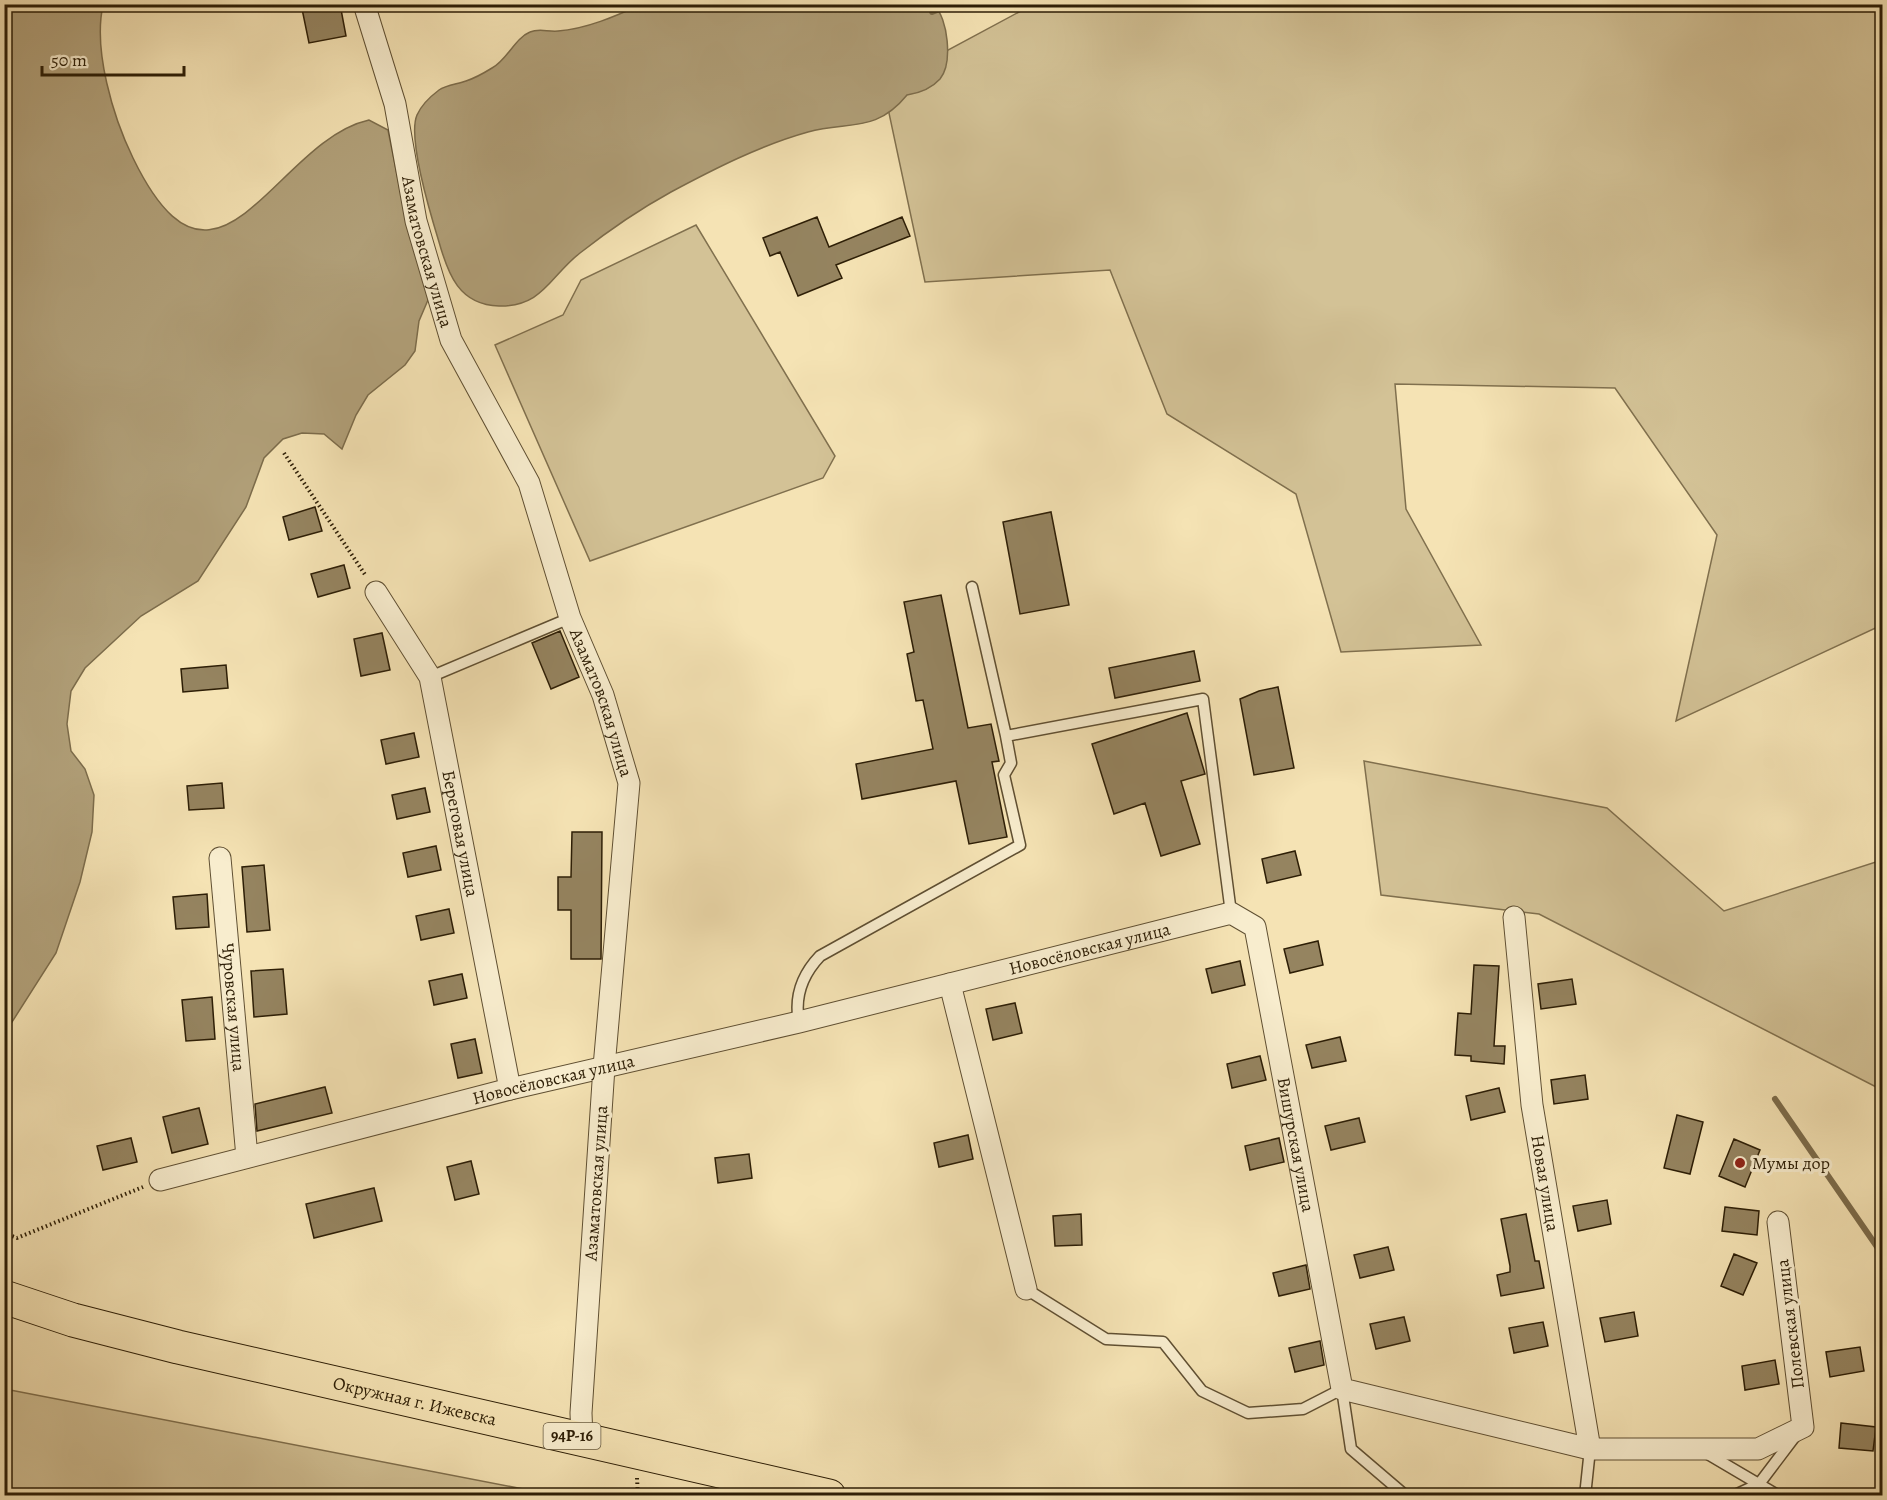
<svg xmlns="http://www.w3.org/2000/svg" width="1887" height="1500" font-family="Alegreya,serif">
	<rect width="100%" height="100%" fill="#f5e3b4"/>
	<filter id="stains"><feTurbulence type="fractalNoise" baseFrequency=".00333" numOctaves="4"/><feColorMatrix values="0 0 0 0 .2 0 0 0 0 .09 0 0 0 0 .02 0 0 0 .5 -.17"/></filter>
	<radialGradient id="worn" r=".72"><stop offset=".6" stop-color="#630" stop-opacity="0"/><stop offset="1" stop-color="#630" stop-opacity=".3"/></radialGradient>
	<!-- green -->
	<path fill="#d3c296" stroke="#80704e" stroke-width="1.5" d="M1032 5H1882V625L1676 721 1717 535 1615 388 1395 384 1406 509 1481 645 1341 652 1296 494 1167 414 1110 270 925 282 883 85Z
		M696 225 835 456 823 478 590 561 495 345 563 315 581 280Z
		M1364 761 1607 808 1724 911 1882 860V1090L1539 914 1381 895Z
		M4 1389H5L554 1495H5Z"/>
	<!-- water -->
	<path fill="#b1a079" stroke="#7c6c4b" stroke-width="1.5" d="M5 5H103C93 50 113 117 133 158 217 331 274 141 369 120L388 130 404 209 425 273 428 300 419 321 415 351 405 365 368 395 356 415 342 449 324 434 302 433 283 439 264 458 246 507 198 581 141 616 85 668 71 691 67 724 71 751 85 769 94 795 92 832 80 882 56 953 5 1033Z
		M640 5H934C948 18 953 63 940 79 931 89 920 93 907 95 876 133 850 121 808 132 761 145 714 169 671 192 640 209 608 231 580 253 550 276 543 307 499 306 459 305 448 274 439 242 431 216 407 138 417 115 421 106 431 96 439 90 446 85 458 84 466 81 475 78 484 73 492 68 507 60 515 38 530 32 539 28 548 32 558 31 586 29 616 16 640 5Z"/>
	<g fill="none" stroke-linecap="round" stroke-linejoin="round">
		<!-- stream -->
		<path stroke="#7c6c4b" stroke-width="6" d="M932 12 952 4
			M1775 1099 1882 1254"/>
	</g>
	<!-- building -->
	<path fill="#958460" stroke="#2d1e06" stroke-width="1.5" d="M301 4H340L346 36 309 43Z
		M817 217 829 247 902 217 910 236 836 265 842 278 798 296 780 252 770 256 763 238Z
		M315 507 322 531 289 540 283 517Z
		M1051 512 1069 605 1020 614 1003 522Z
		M344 565 350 588 318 597 311 574Z
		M941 595 968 728 991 724 999 761 992 762 1007 837 969 844 956 781 862 799 856 764 933 749 923 700 916 701 907 654 914 652 904 602Z
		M560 631 579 677 551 689 532 643Z
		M382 633 390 670 361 676 354 639Z
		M1194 651 1200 681 1115 698 1109 668Z
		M226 665 228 688 183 692 181 669Z
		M1278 687 1294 768 1254 775 1240 699 1259 691Z
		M1187 713 1205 774 1181 781 1200 844 1161 856 1145 803 1114 814 1092 744Z
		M414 733 419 757 386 764 381 740Z
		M222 783 224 808 189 810 187 786Z
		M425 788 430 812 397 819 392 795Z
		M572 832H602L601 959H571V910H558V877H571Z
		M436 846 441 870 408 877 403 853Z
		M1295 851 1301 875 1267 883 1262 859Z
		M264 865 270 930 247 932 242 867Z
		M207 894 209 927 176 929 173 897Z
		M449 909 454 933 421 940 416 916Z
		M1318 941 1323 965 1290 973 1284 949Z
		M1240 961 1245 985 1212 993 1206 969Z
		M1474 965 1499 966 1494 1046H1505L1504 1064 1471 1061V1056L1455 1055 1458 1013 1471 1014Z
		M283 969 287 1014 254 1017 251 971Z
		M462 974 467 998 434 1005 429 981Z
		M1572 979 1576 1004 1541 1009 1538 984Z
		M212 997 215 1039 186 1041 182 1000Z
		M1015 1003 1022 1033 993 1040 986 1009Z
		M1340 1037 1346 1061 1312 1068 1306 1045Z
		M475 1039 482 1073 458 1078 451 1044Z
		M1260 1056 1266 1080 1232 1088 1227 1064Z
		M1585 1075 1588 1099 1554 1104 1551 1080Z
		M325 1087 332 1113 257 1131 255 1104Z
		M1499 1088 1505 1112 1471 1120 1466 1096Z
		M199 1108 208 1144 172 1153 163 1117Z
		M1677 1115 1703 1122 1690 1174 1664 1168Z
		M1359 1118 1365 1142 1331 1150 1325 1126Z
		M968 1135 973 1159 939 1167 934 1143Z
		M131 1138 137 1162 103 1170 97 1146Z
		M1279 1138 1284 1162 1250 1170 1245 1146Z
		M1734 1139 1760 1150 1745 1187 1719 1176Z
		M749 1154 752 1178 718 1183 715 1158Z
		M471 1161 479 1194 455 1200 447 1167Z
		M374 1188 382 1221 314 1238 306 1204Z
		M1607 1200 1611 1224 1578 1231 1573 1206Z
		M1725 1207 1759 1211 1757 1235 1722 1231Z
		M1081 1214 1082 1245 1055 1246 1053 1216Z
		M1526 1214 1535 1261H1539L1544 1288 1501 1296 1497 1275 1510 1272V1266L1501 1219Z
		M1388 1247 1394 1270 1360 1278 1354 1255Z
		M1734 1254 1757 1263 1743 1295 1721 1286Z
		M1306 1265 1310 1289 1279 1296 1273 1273Z
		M1634 1312 1638 1336 1605 1342 1600 1318Z
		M1404 1317 1410 1341 1376 1349 1370 1324Z
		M1543 1322 1548 1346 1514 1353 1509 1328Z
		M1320 1341 1324 1365 1295 1372 1289 1348Z
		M1860 1347 1864 1371 1830 1377 1826 1352Z
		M1775 1360 1779 1384 1745 1390 1742 1366Z
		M1841 1423 1876 1427 1873 1451 1839 1448Z"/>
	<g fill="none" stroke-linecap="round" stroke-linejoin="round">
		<defs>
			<path id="lane" d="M972 587 1006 736 1203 699 1231 913
				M430 677 570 618
				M799 1022C794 996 802 975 820 956L1020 845 1004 775 1011 763 1006 736
				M1026 1289 1106 1339 1163 1342 1202 1391 1248 1413 1303 1409 1342 1389 1351 1449 1406 1496
				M1706 1453 1779 1496
				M1585 1496 1590 1449
				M1733 1496 1759 1484 1796 1435"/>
			<g id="street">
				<path id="s1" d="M364 4 395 104 416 221 451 340 529 483 570 618 603 695 629 783 604 1067 581 1413 582 1439"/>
				<path id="s2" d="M376 592 430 677 510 1089"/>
				<path id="s3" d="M220 858 247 1157"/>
				<path id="s4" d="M1514 917 1532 1105 1590 1449"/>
				<path d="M950 984 1026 1289"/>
				<path id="s5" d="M160 1180 510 1089 799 1022 1231 913 1255 927 1342 1389 1590 1449H1758L1803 1427 1778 1222"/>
			</g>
			<g id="primary">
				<path id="s6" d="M4 1297 73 1320 178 1347 829 1496"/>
			</g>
		</defs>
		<!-- lane casing -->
		<use href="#lane" stroke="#5f4f32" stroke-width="13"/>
		<!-- street casing -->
		<use href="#street" stroke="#5f4f32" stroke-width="23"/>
		<!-- primary casing -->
		<use href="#primary" stroke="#2d1e06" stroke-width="35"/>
		<!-- path -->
		<path stroke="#2d1e06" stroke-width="4" stroke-dasharray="1.5 3" stroke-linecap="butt" d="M284 453 366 576
			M4 1233 17 1238 143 1187
			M637 1478 638 1496"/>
		<!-- lane -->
		<use href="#lane" stroke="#f8edce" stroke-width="10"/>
		<!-- street -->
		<use href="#street" stroke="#f8edce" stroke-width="21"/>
		<!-- primary -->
		<use href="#primary" stroke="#f5e3b4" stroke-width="33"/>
	</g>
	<!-- markers -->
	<circle fill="#8f2418" stroke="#f8edce" stroke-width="2" cx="1740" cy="1163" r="6"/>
	<g text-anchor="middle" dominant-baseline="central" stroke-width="6" stroke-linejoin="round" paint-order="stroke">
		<!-- shield labels -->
		<rect fill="#f8edce" stroke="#6a5c42" stroke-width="1.5" x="543.5" y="1423" width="57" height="26" rx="4.5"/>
		<g font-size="16" font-weight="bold" fill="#2d1e06">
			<text x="572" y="1436">94Р-16</text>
		</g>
		<!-- street labels -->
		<g font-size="18" fill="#2d1e06" stroke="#f8edce">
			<text stroke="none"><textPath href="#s1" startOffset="256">Азаматовская улица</textPath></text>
			<text stroke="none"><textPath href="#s1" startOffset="742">Азаматовская улица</textPath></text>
			<text stroke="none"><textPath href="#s2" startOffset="260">Береговая улица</textPath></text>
			<text stroke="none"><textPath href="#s5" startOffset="958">Новосёловская улица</textPath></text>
			<text stroke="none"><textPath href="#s3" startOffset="150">Чуровская улица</textPath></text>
			<text stroke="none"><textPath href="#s5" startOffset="406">Новосёловская улица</textPath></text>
			<text stroke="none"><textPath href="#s5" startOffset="1353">Вишурская улица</textPath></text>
			<text transform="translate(596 1183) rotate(-86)">Азаматовская улица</text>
			<text stroke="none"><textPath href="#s4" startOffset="268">Новая улица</textPath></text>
			<text transform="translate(1790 1324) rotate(-97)">Полевская улица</text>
			<text stroke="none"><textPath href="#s6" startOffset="424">Окружная г. Ижевска</textPath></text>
		</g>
		<!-- poi labels -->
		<g font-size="18" fill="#2d1e06" stroke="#f8edce" text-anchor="start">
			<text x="1752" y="1163">Мумы дор</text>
		</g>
	</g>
	<!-- margin -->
	<rect width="1887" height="1500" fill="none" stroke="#f5e3b4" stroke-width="24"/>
	<rect x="6" y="6" width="1875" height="1488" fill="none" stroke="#2d1e06" stroke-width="3"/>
	<rect x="12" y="12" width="1863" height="1476" fill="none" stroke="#2d1e06" stroke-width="1.5"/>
	<!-- scale -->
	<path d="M42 66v9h142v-9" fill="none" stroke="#2d1e06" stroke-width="3"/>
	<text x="51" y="66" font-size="18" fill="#2d1e06" stroke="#f8edce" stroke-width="4.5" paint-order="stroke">50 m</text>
	<rect width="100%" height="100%" filter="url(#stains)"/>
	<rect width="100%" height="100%" fill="url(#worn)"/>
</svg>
